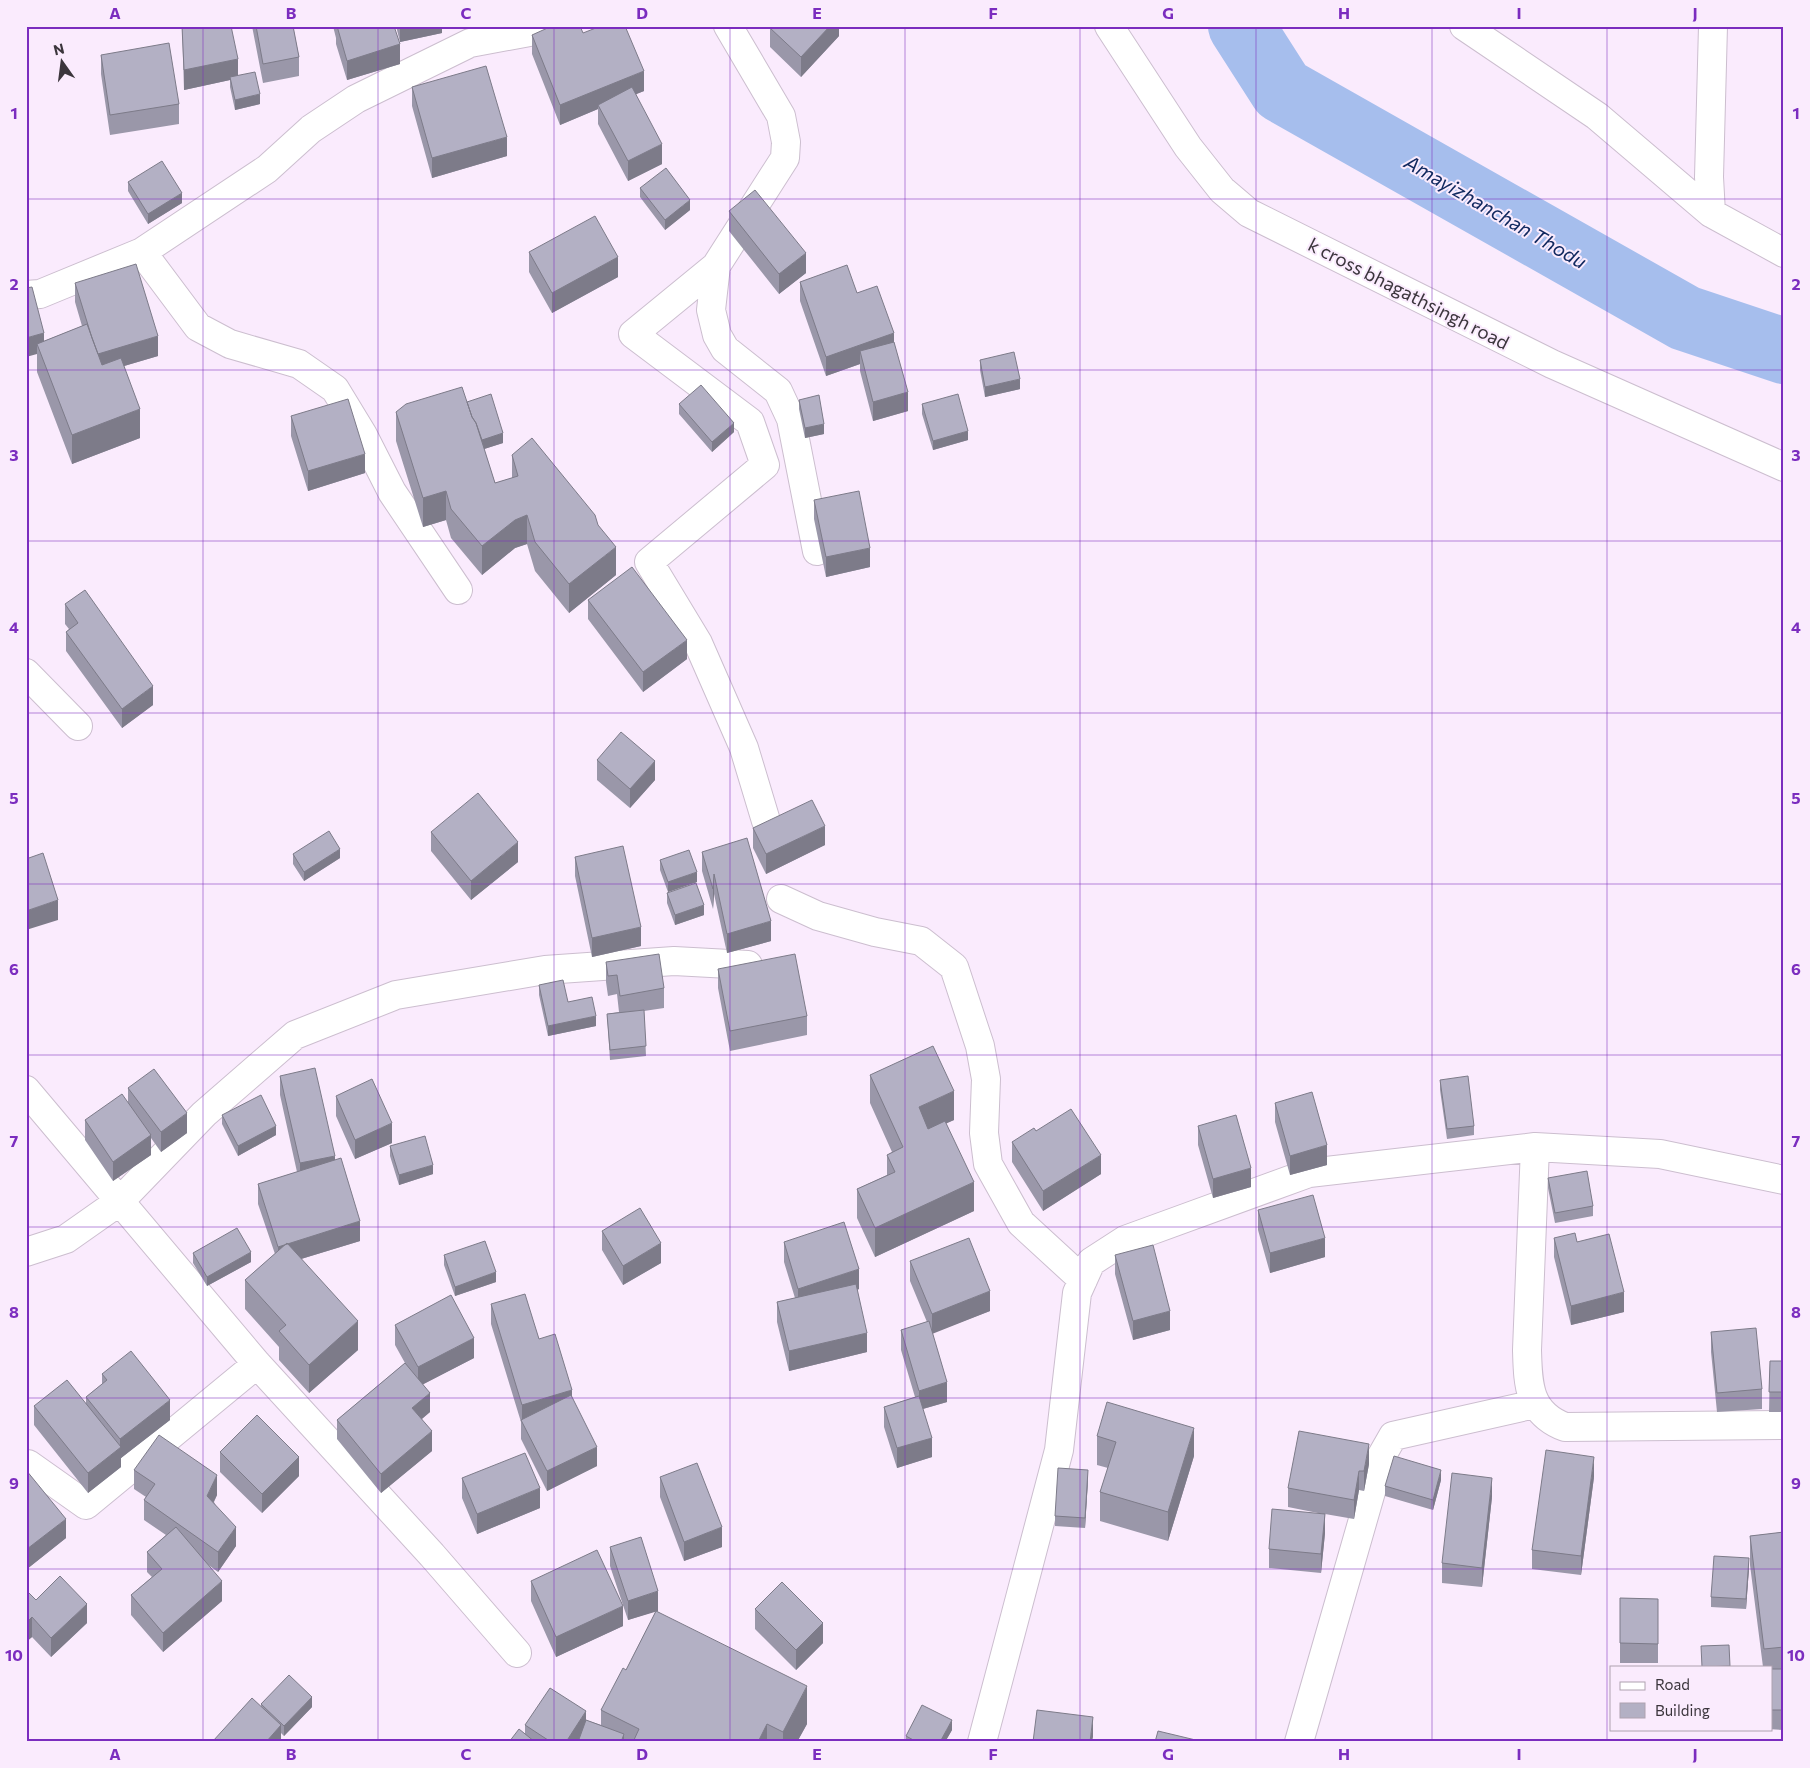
<svg xmlns="http://www.w3.org/2000/svg" width="1810" height="1768" font-family="Commissioner,sans-serif">
	<rect width="100%" height="100%" fill="#faebfd"/>
	<g fill="none" stroke-linecap="round" stroke-linejoin="round">
		<!-- river -->
		<path stroke="#a6beed" stroke-width="66" d="M1241 26 1282 90 1685 318 1784 351"/>
		<defs>
			<path id="street" d="M728 26 781 116 786 142 785 158 716 266 711 310 717 335 725 349 778 391 791 419 817 551
				M1109 26 1188 147 1222 190 1249 213 1552 364 1784 467
				M1464 26 1597 116 1711 213 1784 253
				M1711 213 1709 177 1713 26
				M142 252 198 327 230 344 299 364 335 389 363 435 392 492 458 590
				M716 266 633 334 750 422 765 465 649 562 698 643 744 748 766 821
				M26 295 40 294 142 252 267 169 311 129 356 99 470 43 562 26
				M26 673 78 726
				M781 899 818 916 875 932 921 941 954 967 980 1046 986 1079 984 1133 988 1164 1021 1223 1083 1280
				M26 1090 257 1364 432 1555 517 1653
				M1535 1147 1527 1350C1528 1384 1528 1413 1565 1427L1784 1425
				M26 1252 66 1239 120 1201 204 1114 295 1035 396 995 545 970 674 961 748 965
				M26 1466 28 1464 86 1505 257 1364
				M982 1742 1059 1450 1077 1293 1091 1262 1125 1240 1309 1173 1535 1147 1660 1154 1784 1180
				M1299 1742 1381 1457 1393 1436 1535 1404"/>
		</defs>
		<!-- street casing -->
		<use href="#street" stroke="#ccbecf" stroke-width="30"/>
		<!-- street -->
		<use href="#street" stroke="#fff" stroke-width="28"/>
	</g>
	<!-- wall -->
	<path fill="#9a97a9" d="M182 26H231L238 76 260 104 235 110 230 87V80L184 90Z
		M252 26H293L299 57V76L263 83Z
		M333 26H394L400 64 347 80 336 44V38Z
		M396 26H442V33L400 42Z
		M839 26V36L801 77 770 47V28Z
		M583 33 644 91 636 94 662 164 628 181 598 124V109L560 125 532 54V35Z
		M101 55 179 104V124L110 135 101 74Z
		M412 87 507 156 432 178 412 106Z
		M128 182 182 203 148 224 128 191Z
		M640 188 690 210 665 230 640 197Z
		M729 211 806 273 779 294 729 231Z
		M529 252 618 277 552 313 529 272Z
		M800 282 857 293 894 342 908 411 873 421 860 371V364L826 376 800 301Z
		M75 283 158 356 124 366 140 438 72 464 37 372V354L26 288 44 341 82 326 75 302Z
		M980 360 1020 389 985 397 980 370Z
		M799 400 824 434 805 438 799 409Z
		M467 402 503 443 484 449 495 483 512 478V455L616 575 569 613 535 571 527 544 515 548 482 575 451 538 446 520 423 527 396 441V412Z
		M679 404 734 432 712 452 679 414Z
		M922 404 968 440 933 450 922 414Z
		M291 416 365 473 308 491 291 436Z
		M814 500 870 567 826 577 814 519Z
		M588 600 687 659 643 692 588 619Z
		M65 604 153 705 122 728 66 651V632L69 629 65 624Z
		M597 760 655 780 630 808 597 780Z
		M753 828 825 845 766 874 753 848Z
		M431 832 518 862 471 900 431 851Z
		M702 852 771 941 727 953 714 894 713 909 702 871Z
		M293 854 340 858 304 881 293 864Z
		M575 857 641 946 592 957 575 876Z
		M660 860 697 882 668 892 660 870Z
		M667 893 704 915 675 925 667 903Z
		M606 962 664 988V1008L644 1011 646 1056 610 1060 607 1014 619 1012 617 994 608 996 606 982Z
		M718 969 807 1016V1035L730 1051 718 988Z
		M539 985 568 1002 596 1026 548 1036 539 995Z
		M870 1075 954 1120 946 1123 974 1211 875 1257 857 1218V1189L887 1175V1155L892 1152 870 1103Z
		M280 1076 335 1160 360 1241 301 1259 358 1350 309 1393 279 1360V1347L245 1309V1280L275 1254 258 1204V1184L297 1172 280 1095Z
		M1440 1080 1474 1126V1135L1447 1139 1440 1090Z
		M128 1088 187 1133 161 1152 151 1138V1155L113 1181 85 1140V1120L128 1103Z
		M336 1096 392 1143 355 1159 336 1116Z
		M1275 1103 1327 1165 1290 1175 1275 1122Z
		M222 1115 276 1135 238 1156 222 1124Z
		M1198 1126 1251 1187 1213 1198 1198 1145Z
		M1036 1131 1101 1174 1043 1211 1012 1162V1142Z
		M390 1146 433 1174 399 1185 390 1156Z
		M1548 1178 1593 1206V1216L1555 1223 1548 1188Z
		M1258 1210 1325 1257 1270 1273 1258 1230Z
		M602 1231 661 1263 623 1285 602 1250Z
		M1554 1238 1624 1312 1571 1325 1554 1257Z
		M784 1242 859 1289 857 1290 867 1352 789 1371 777 1322V1302L795 1298 784 1262Z
		M193 1253 251 1262 207 1286 193 1263Z
		M444 1255 496 1282 455 1296 444 1265Z
		M1115 1255 1170 1330 1133 1340 1115 1274Z
		M910 1261 990 1311 932 1333 947 1402 923 1409 932 1457 897 1468 884 1427V1407L915 1397 901 1350V1330L927 1322 910 1281Z
		M491 1304 539 1339 572 1398 597 1466 547 1491 521 1439V1422L491 1324Z
		M395 1325 474 1358 423 1384 430 1412 422 1419 432 1451 381 1493 337 1439V1420L405 1363 395 1345Z
		M1711 1332 1762 1389V1409L1717 1412 1711 1352Z
		M1770 1361H1784V1412H1769Z
		M102 1374 170 1420 121 1458V1467L88 1493 34 1425V1406L86 1403V1397L102 1384Z
		M1097 1436 1194 1456 1168 1541 1100 1521V1492L1108 1468 1097 1465Z
		M220 1452 299 1476 262 1513 220 1472Z
		M1369 1464 1364 1491 1359 1490 1354 1519 1325 1514V1533L1321 1573 1269 1568V1549L1323 1514 1288 1507V1488Z
		M26 1470 66 1538 27 1569 26 1568Z
		M134 1470 217 1495 214 1502 236 1546 218 1572 207 1564 222 1601 163 1652 131 1615V1595L152 1577 147 1572V1552L166 1535 144 1520V1500L146 1497 134 1489Z
		M660 1477 722 1547 684 1561 660 1497Z
		M1594 1477 1581 1575 1532 1569V1550Z
		M462 1478 540 1508 477 1534 462 1498Z
		M1088 1480 1085 1528 1055 1526V1516Z
		M1441 1480 1433 1510 1385 1496V1486Z
		M1492 1497 1482 1587 1442 1583V1563Z
		M1784 1532V1730L1768 1729H1771V1667H1763L1750 1565V1536Z
		M610 1547 658 1611H657L807 1724 797 1742H509L525 1734V1725L586 1720 601 1725V1710L626 1670 656 1611 628 1620 610 1566Z
		M1749 1568 1746 1609 1711 1607V1597Z
		M531 1581 623 1626 556 1657 531 1601Z
		M26 1590 36 1600 87 1623 51 1657 32 1637 26 1642Z
		M1620 1598 1658 1599V1663H1620Z
		M755 1609 823 1643 796 1670 755 1629Z
		M261 1704 312 1707 284 1736 281 1733V1742H213V1741L261 1706Z
		M952 1730 945 1742H906V1736Z"/>
	<!-- shaded-wall -->
	<path fill="#7d7b89" d="M400 26H442V33L400 42Z
		M830 26H839V36L801 77V57Z
		M400 44V64L347 80V61Z
		M238 59V78L230 77V80L184 90V70Z
		M644 71V91L600 109 598 105V109L560 125V105Z
		M260 94V104L235 110V100Z
		M507 137V156L432 178V158Z
		M662 144V164L628 181V161Z
		M182 193V203L148 224V214Z
		M690 200V210L665 230V220Z
		M806 253V273L779 294V274Z
		M618 257V277L552 313V293Z
		M44 333V352L37 344V354L26 357V338Z
		M894 333V352L860 351V364L826 376V357Z
		M158 336V356L97 374V354Z
		M1020 379V389L985 397V387Z
		M908 392V411L873 421V402Z
		M140 409V438L72 464V435Z
		M734 423V432L712 452V442Z
		M824 424V434L805 438V428Z
		M968 431V440L933 450V441Z
		M503 433V443L478 451V441Z
		M365 454V473L308 491V471Z
		M446 491V520L423 527V498Z
		M527 515V544L515 548 482 575V546L515 520Z
		M616 547V575L569 613V584Z
		M870 548V567L826 577V557Z
		M687 640V659L643 692V672Z
		M153 686V705L122 728V709Z
		M655 761V780L630 808V789Z
		M825 826V845L766 874V854Z
		M518 842V862L471 900V881Z
		M340 849V858L304 881V872Z
		M697 872V882L668 892V882Z
		M714 874V894L713 909V889Z
		M58 900V920L26 930V911Z
		M704 905V915L675 925V915Z
		M771 921V941L727 953V934Z
		M641 927V946L592 957V938Z
		M596 1016V1026L548 1036V1026Z
		M954 1091V1120L919 1136V1107Z
		M187 1113V1133L161 1152V1132Z
		M392 1123V1143L355 1159V1140Z
		M276 1126V1135L238 1156V1146Z
		M151 1135V1155L113 1181V1162Z
		M1327 1145V1165L1290 1175V1156Z
		M1101 1155V1174L1043 1211V1191Z
		M335 1156V1175L300 1183V1163Z
		M433 1165V1174L399 1185V1175Z
		M1251 1168V1187L1213 1198V1179Z
		M974 1182V1211L875 1257V1228Z
		M360 1221V1241L278 1266V1247Z
		M27 1224V1244H26V1225Z
		M1325 1238V1257L1270 1273V1253Z
		M661 1243V1263L623 1285V1266Z
		M251 1252V1262L207 1286V1277Z
		M859 1269V1289L798 1308V1289Z
		M496 1272V1282L455 1296V1287Z
		M990 1291V1311L932 1334V1314Z
		M1624 1292V1312L1571 1325V1306Z
		M1170 1311V1330L1133 1340V1321Z
		M358 1321V1350L309 1393V1365Z
		M867 1333V1352L789 1371V1351Z
		M474 1338V1358L418 1387V1367Z
		M28 1367V1376L26 1379V1369Z
		M947 1382V1402L919 1410V1391Z
		M572 1390V1410L522 1421V1405Z
		M430 1393V1412L412 1427V1408Z
		M170 1400V1420L121 1458V1467L88 1493V1473L120 1448V1439Z
		M1194 1428V1456L1168 1541V1512Z
		M432 1431V1451L381 1493V1474Z
		M932 1438V1457L897 1468V1448Z
		M1369 1444V1464L1364 1491V1471Z
		M597 1447V1466L547 1491V1471Z
		M299 1457V1476L262 1513V1494Z
		M1594 1457V1477L1581 1575V1556Z
		M1088 1470V1480L1085 1528V1518Z
		M1441 1470V1480L1433 1510V1500Z
		M1359 1471V1490L1354 1519V1500Z
		M217 1475V1495L207 1515V1496Z
		M1492 1478V1497L1482 1587V1568Z
		M540 1488V1508L477 1534V1514Z
		M1325 1514V1533L1321 1573V1554Z
		M66 1519V1538L27 1569V1549Z
		M236 1527V1546L218 1572V1552Z
		M722 1527V1547L684 1561V1542Z
		M1749 1558V1568L1746 1609V1599Z
		M222 1581V1601L163 1652V1633Z
		M658 1591V1611L628 1620V1601Z
		M87 1604V1623L51 1657V1638Z
		M623 1606V1626L556 1657V1637Z
		M32 1617V1637L26 1642V1623Z
		M823 1623V1643L796 1670V1650Z
		M807 1686V1724L797 1742H783V1732Z
		M312 1697V1707L284 1736V1726Z
		M586 1711V1731L579 1742H566Z
		M1093 1717V1737L1092 1742H1090Z
		M952 1720V1730L945 1742H940Z
		M767 1724V1742H758Z
		M281 1725V1742H266Z
		M624 1734V1742H621Z"/>
	<!-- building -->
	<path fill="#b3b0c4" stroke="#7d7b89" d="M182 26H231L238 59 184 70Z
		M256 26H293L299 57 263 64Z
		M337 26H394L400 44 347 61Z
		M552 26H580L583 33 601 26H625L644 71 560 105 532 35Z
		M771 26H830L801 57 770 28Z
		M169 43 179 104 110 115 101 55Z
		M486 66 507 137 432 158 412 87Z
		M255 72 260 94 235 100 230 77Z
		M632 87 662 144 628 161 598 105Z
		M162 161 182 193 148 214 128 182Z
		M666 168 690 200 665 220 640 188Z
		M755 190 806 253 779 274 729 211Z
		M595 216 618 257 552 293 529 252Z
		M136 264 158 336 98 354 92 338 75 283Z
		M847 265 857 293 877 286 894 333 826 357 800 282Z
		M32 287 44 333 26 338V288Z
		M87 324 102 365 121 358 140 409 72 435 37 344Z
		M894 342 908 392 873 402 860 351Z
		M1014 352 1020 379 985 387 980 360Z
		M701 385 734 423 712 442 679 404Z
		M462 387 472 417 476 423 495 483 518 476 512 455 532 438 595 515 598 525 616 547 569 584 535 542 527 515 515 520 482 546 451 509 446 491 423 498 396 412 406 404Z
		M491 394 503 433 482 440 476 423 472 417 467 402Z
		M958 394 968 431 933 441 922 404Z
		M819 395 824 424 805 428 799 400Z
		M348 399 365 454 308 471 291 416Z
		M859 491 870 548 826 557 814 500Z
		M632 567 687 640 643 672 588 600Z
		M85 590 153 686 122 709 66 632 78 623 65 604Z
		M621 732 655 761 630 789 597 760Z
		M478 793 518 842 471 881 431 832Z
		M812 800 825 826 766 854 753 828Z
		M329 831 340 849 304 872 293 854Z
		M747 838 771 921 727 934 714 874 713 889 702 852Z
		M623 846 641 927 592 938 575 857Z
		M689 850 697 872 668 882 660 860Z
		M43 853 58 900 26 911V859Z
		M696 883 704 905 675 915 667 893Z
		M659 954 664 988 620 996 617 975 608 976 606 962Z
		M795 954 807 1016 730 1031 718 969Z
		M563 980 568 1002 592 997 596 1016 548 1026 539 985Z
		M644 1010 646 1046 610 1050 607 1014Z
		M933 1046 954 1091 919 1107 928 1129 945 1121 974 1182 875 1228 857 1189 895 1172 887 1155 903 1147 870 1075Z
		M315 1068 335 1156 300 1163 280 1076Z
		M154 1069 187 1113 161 1132 128 1088Z
		M1468 1076 1474 1126 1447 1129 1440 1080Z
		M372 1079 392 1123 355 1140 336 1096Z
		M1312 1092 1327 1145 1290 1156 1275 1103Z
		M122 1094 151 1135 113 1162 85 1120Z
		M261 1095 276 1126 238 1146 222 1115Z
		M1071 1109 1101 1155 1043 1191 1012 1142 1034 1128 1036 1131Z
		M1236 1115 1251 1168 1213 1179 1198 1126Z
		M425 1136 433 1165 399 1175 390 1146Z
		M341 1158 360 1221 278 1247 258 1184Z
		M1587 1171 1593 1206 1555 1213 1548 1178Z
		M1313 1195 1325 1238 1270 1253 1258 1210Z
		M640 1208 661 1243 623 1266 602 1231Z
		M844 1222 859 1269 798 1289 784 1242Z
		M237 1228 251 1252 207 1277 193 1253Z
		M1575 1233 1577 1242 1609 1234 1624 1292 1571 1306 1554 1238Z
		M969 1238 990 1291 932 1314 910 1261Z
		M485 1241 496 1272 455 1287 444 1255Z
		M287 1243 358 1321 309 1365 279 1331 286 1325 245 1280Z
		M1153 1245 1170 1311 1133 1321 1115 1255Z
		M856 1284 867 1333 789 1351 777 1302Z
		M525 1294 539 1339 555 1334 572 1390 522 1405 491 1304Z
		M451 1295 474 1338 418 1367 395 1325Z
		M929 1321 947 1382 919 1391 901 1330Z
		M1756 1328 1762 1389 1717 1393 1711 1332Z
		M131 1351 170 1400 120 1439 86 1397 107 1380 102 1374Z
		M1770 1361H1784V1392H1769Z
		M405 1363 430 1393 412 1408 432 1431 381 1474 337 1420Z
		M67 1380 121 1447 88 1473 34 1406Z
		M571 1395 597 1447 547 1471 521 1420Z
		M919 1396 932 1438 897 1448 884 1407Z
		M1107 1402 1194 1428 1168 1512 1100 1492 1116 1442 1097 1436Z
		M257 1415 299 1457 262 1494 220 1452Z
		M1299 1431 1369 1444 1364 1471H1359L1354 1500 1288 1488Z
		M159 1435 217 1475 207 1496 236 1527 218 1552 144 1500 155 1484 134 1470Z
		M1546 1450 1594 1457 1581 1556 1532 1550Z
		M525 1453 540 1488 477 1514 462 1478Z
		M1394 1456 1441 1470 1433 1500 1385 1486Z
		M697 1463 722 1527 684 1542 660 1477Z
		M1058 1468 1088 1470 1085 1518 1055 1516Z
		M26 1470 66 1519 27 1549H26Z
		M1452 1473 1492 1478 1482 1568 1442 1563Z
		M1272 1509 1325 1514 1321 1554 1269 1549Z
		M176 1527 222 1581 163 1633 131 1595 162 1569 147 1552Z
		M1784 1532V1647L1764 1649 1750 1536Z
		M641 1537 658 1591 628 1601 610 1547Z
		M597 1550 623 1606 556 1637 531 1581Z
		M1714 1556 1749 1558 1746 1599 1711 1597Z
		M60 1576 87 1604 51 1638 32 1617 26 1623V1590L36 1600Z
		M782 1582 823 1623 796 1650 755 1609Z
		M1620 1598 1658 1599V1644L1620 1643Z
		M656 1611 807 1686 783 1732 767 1724 758 1742H633L639 1729 601 1710 623 1668 626 1670Z
		M1729 1645 1730 1666 1702 1667 1701 1646Z
		M1771 1669H1784V1710H1771Z
		M289 1675 312 1697 284 1726 261 1704Z
		M550 1688 586 1711 566 1742H551L525 1725Z
		M252 1698 281 1725 266 1742H215L213 1741Z
		M922 1705 952 1720 940 1742H917L906 1736Z
		M1037 1710 1093 1717 1090 1742H1033Z
		M586 1720 624 1734 621 1742H578Z
		M519 1729 535 1742H509Z
		M1158 1731 1204 1742H1155Z"/>
	<!-- grid -->
	<path fill="none" stroke="#7b2cbf" stroke-width="1" stroke-opacity="0.55" d="M203 26V1742M378 26V1742M554 26V1742M730 26V1742M905 26V1742M1080 26V1742M1256 26V1742M1432 26V1742M1607 26V1742M26 199H1784M26 370H1784M26 541H1784M26 713H1784M26 884H1784M26 1055H1784M26 1227H1784M26 1398H1784M26 1569H1784"/>
	<g text-anchor="middle" dominant-baseline="central" stroke-width="4" stroke-linejoin="round" paint-order="stroke">
		<!-- street labels -->
		<g font-size="19" fill="#3b353c" stroke="#faebfd">
			<text transform="translate(1409 293) rotate(27)">k cross bhagathsingh road</text>
		</g>
		<!-- water labels -->
		<g font-size="20" font-style="italic" fill="#122a60" stroke="#faebfd">
			<text transform="translate(1496 211) rotate(30)">Amayizhanchan Thodu</text>
		</g>
	</g>
	<!-- border -->
	<rect width="1810" height="1768" fill="none" stroke="#faebfd" stroke-width="55"/>
	<!-- legend -->
	<rect x="1610" y="1666" width="162" height="65" fill="#faebfd" stroke="#aea2b0"/>
	<rect x="1620" y="1682" width="25" height="8" fill="#ffffff" stroke="#aea2b0"/>
	<text x="1655" y="1690" font-size="15" fill="#3b353c">Road</text>
	<rect x="1620" y="1703" width="25" height="15" fill="#b3b0c4" stroke="#aea2b0"/>
	<text x="1655" y="1716" font-size="15" fill="#3b353c">Building</text>
	<!-- north arrow -->
	<g transform="translate(62 62) rotate(346)" stroke="#faebfd" stroke-width="4" paint-order="stroke">
	<path d="M0-4L9 19L0 12L-9 19Z" fill="#3b353c"/>
	<text y="-8" font-size="14" font-weight="bold" text-anchor="middle" fill="#3b353c">N</text>
	</g>
	<rect x="28" y="28" width="1754" height="1712" fill="none" stroke="#7b2cbf" stroke-width="2"/>
	<g font-size="16" text-anchor="middle" font-weight="bold" fill="#7b2cbf">
		<text x="115" y="19">A</text>
		<text x="291" y="19">B</text>
		<text x="466" y="19">C</text>
		<text x="642" y="19">D</text>
		<text x="817" y="19">E</text>
		<text x="993" y="19">F</text>
		<text x="1168" y="19">G</text>
		<text x="1344" y="19">H</text>
		<text x="1519" y="19">I</text>
		<text x="1695" y="19">J</text>
		<text x="14" y="119">1</text>
		<text x="1796" y="119">1</text>
		<text x="14" y="290">2</text>
		<text x="1796" y="290">2</text>
		<text x="14" y="461">3</text>
		<text x="1796" y="461">3</text>
		<text x="14" y="633">4</text>
		<text x="1796" y="633">4</text>
		<text x="14" y="804">5</text>
		<text x="1796" y="804">5</text>
		<text x="14" y="975">6</text>
		<text x="1796" y="975">6</text>
		<text x="14" y="1147">7</text>
		<text x="1796" y="1147">7</text>
		<text x="14" y="1318">8</text>
		<text x="1796" y="1318">8</text>
		<text x="14" y="1489">9</text>
		<text x="1796" y="1489">9</text>
		<text x="14" y="1661">10</text>
		<text x="1796" y="1661">10</text>
		<text x="115" y="1760">A</text>
		<text x="291" y="1760">B</text>
		<text x="466" y="1760">C</text>
		<text x="642" y="1760">D</text>
		<text x="817" y="1760">E</text>
		<text x="993" y="1760">F</text>
		<text x="1168" y="1760">G</text>
		<text x="1344" y="1760">H</text>
		<text x="1519" y="1760">I</text>
		<text x="1695" y="1760">J</text>
	</g>
</svg>
